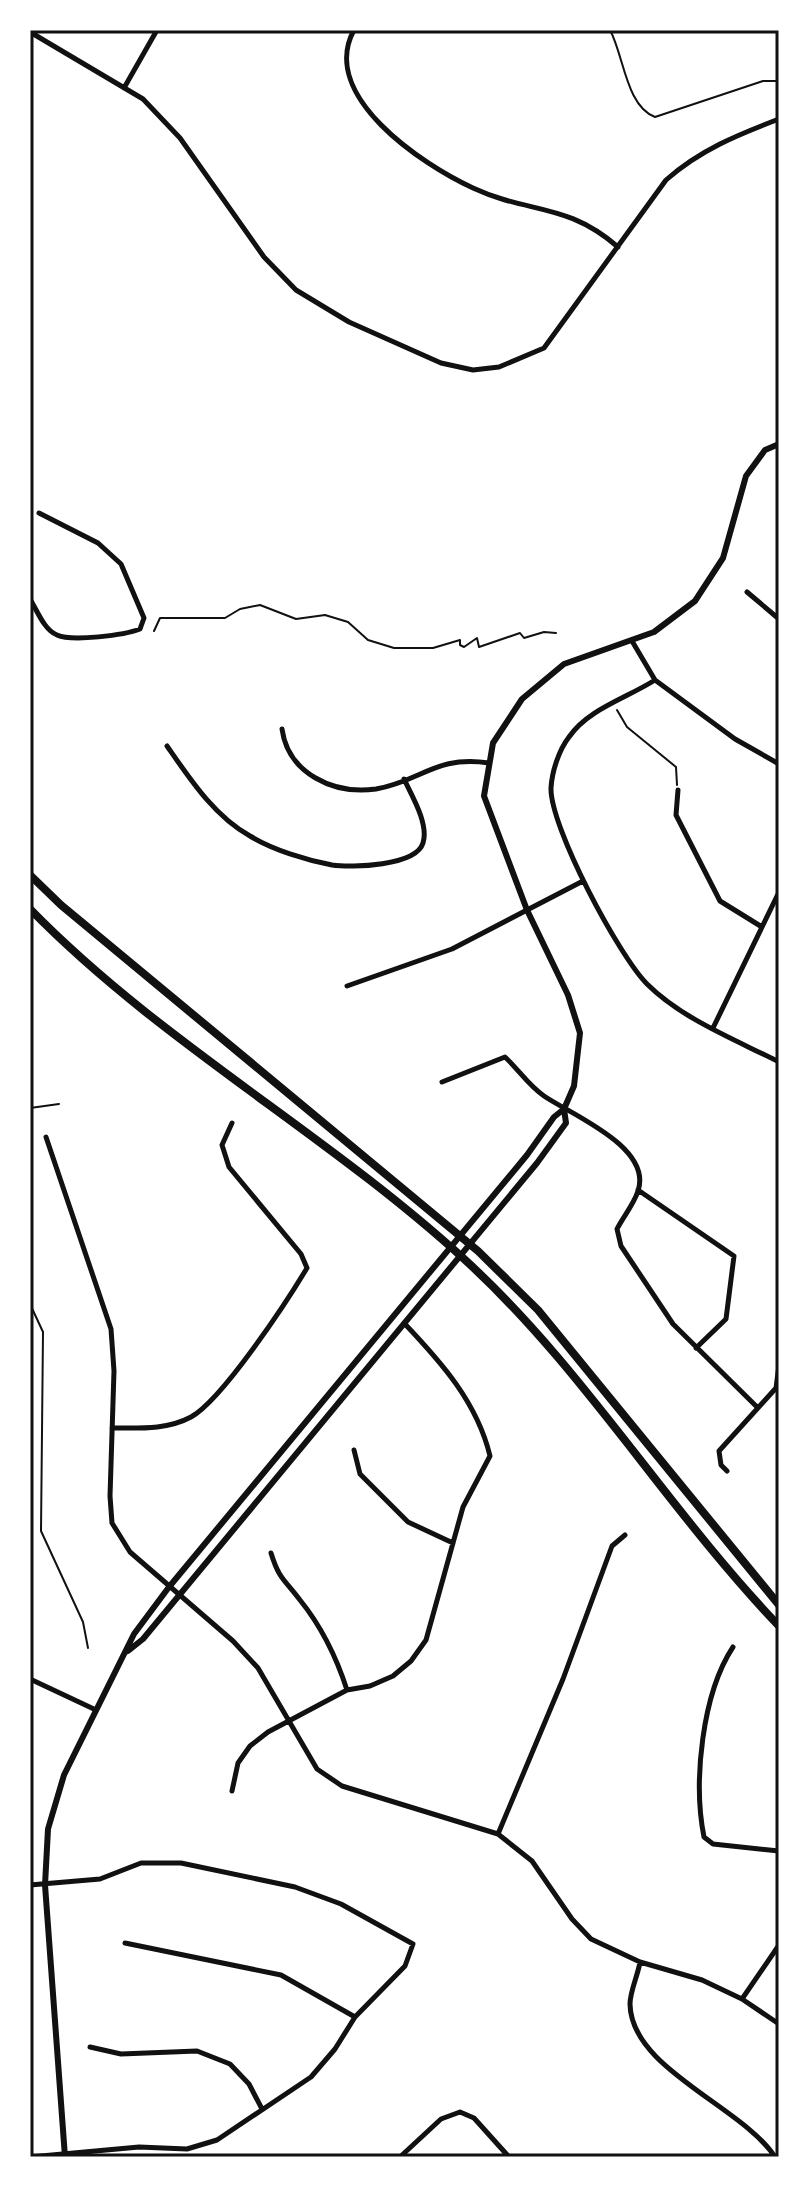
<svg xmlns="http://www.w3.org/2000/svg" width="809" height="2187" font-family="'Titillium Web',sans-serif">
	<rect width="100%" height="100%" fill="#fff"/>
	<g fill="none" stroke-linecap="round" stroke-linejoin="round">
		<!-- path -->
		<path stroke="#111" stroke-width="2" d="M610 30C624 56 626 106 655 117L763 81H779
			M154 631 160 618H225L240 609 260 605 296 619 325 615 348 622 368 640 394 648H433L460 640V645L464 647 477 638 479 647 520 633 524 638 544 632 556 633
			M617 710 627 727 676 767 677 785
			M30 1108 59 1104
			M30 1304 43 1332 41 1531 83 1622 88 1648"/>
		<!-- minor -->
		<path stroke="#111" stroke-width="5" d="M354 30C318 96 423 165 473 188 529 214 566 202 618 247
			M30 32 143 99 180 138 264 257 296 290 349 322 441 363 473 370 499 367 544 348 666 180C700 150 737 135 779 119
			M124 88 157 30
			M747 592 779 619
			M30 599C37 610 44 630 57 635 72 642 125 635 140 629L144 618 121 564 98 543 39 513
			M632 641 655 680 735 739 779 764
			M655 680C627 698 588 709 569 737 559 750 552 771 551 788 550 827 619 956 647 984 682 1019 736 1040 779 1062
			M282 729C288 773 333 795 376 789 422 781 435 755 489 763
			M167 746C190 779 214 816 250 836 273 850 306 860 332 865 352 868 416 866 423 843 429 824 412 796 404 779
			M678 790 676 815 720 901 762 927
			M347 986 452 949 583 881
			M713 1028 779 892
			M442 1082 505 1057C518 1069 529 1086 544 1096 570 1114 653 1147 638 1191 634 1204 623 1217 617 1229L621 1246 673 1324 757 1407
			M46 1137 111 1329 114 1371 110 1496 112 1523 130 1552 233 1641 258 1668 317 1769 342 1786 498 1834 532 1861 572 1919 591 1939 640 1962 702 1980 742 1999 779 2024
			M638 1190 734 1256 726 1319 696 1348
			M112 1428C139 1428 167 1430 191 1417 222 1400 286 1303 307 1268L301 1254 229 1167 222 1145 232 1123
			M354 1450 360 1474 408 1522 453 1543
			M727 1471 721 1465 719 1451 776 1388 779 1365
			M271 1553C279 1579 284 1579 300 1600 321 1626 337 1659 347 1690
			M733 1647C702 1694 693 1782 704 1837L713 1844 779 1851
			M30 1679 96 1710
			M232 1791 238 1763 250 1746 268 1732 347 1690 370 1686 393 1676 411 1661 426 1640 463 1507 490 1456C477 1402 441 1362 404 1323
			M498 1834 563 1679 612 1546 625 1535
			M30 1885 100 1879 141 1863H181L295 1887 341 1904 413 1944 405 1966 355 2017 335 2049 311 2077 217 2140 187 2149 139 2147 30 2157
			M125 1943 281 1975 355 2017
			M640 1962C638 1975 630 1991 630 2004 631 2069 742 2106 775 2157
			M742 1999 779 1945
			M90 2047 121 2054 197 2051 230 2064 249 2084 262 2109
			M400 2157 441 2119 460 2112 474 2118 509 2157"/>
		<!-- tertiary -->
		<path stroke="#111" stroke-width="6" d="M128 1651 143 1639 537 1163 566 1123 564 1109 574 1086 580 1033 568 995 527 910 484 796 493 743 522 699 564 664 654 632 695 601 723 558 746 476 765 450 779 444
			M65 2157 45 1885 48 1829 64 1775 134 1634 169 1587 527 1155 554 1117 564 1109"/>
		<!-- primary -->
		<path stroke="#111" stroke-width="8" d="M30 875 61 905 478 1251 538 1310 779 1605
			M30 909C160 1042 326 1133 463 1258 583 1367 667 1509 779 1626"/>
	</g>
	<!-- border -->
	<rect width="809" height="2187" fill="none" stroke="#ffffff" stroke-width="64"/>
	<rect x="32" y="32" width="745" height="2123" fill="none" stroke="#111" stroke-width="3"/>
</svg>
